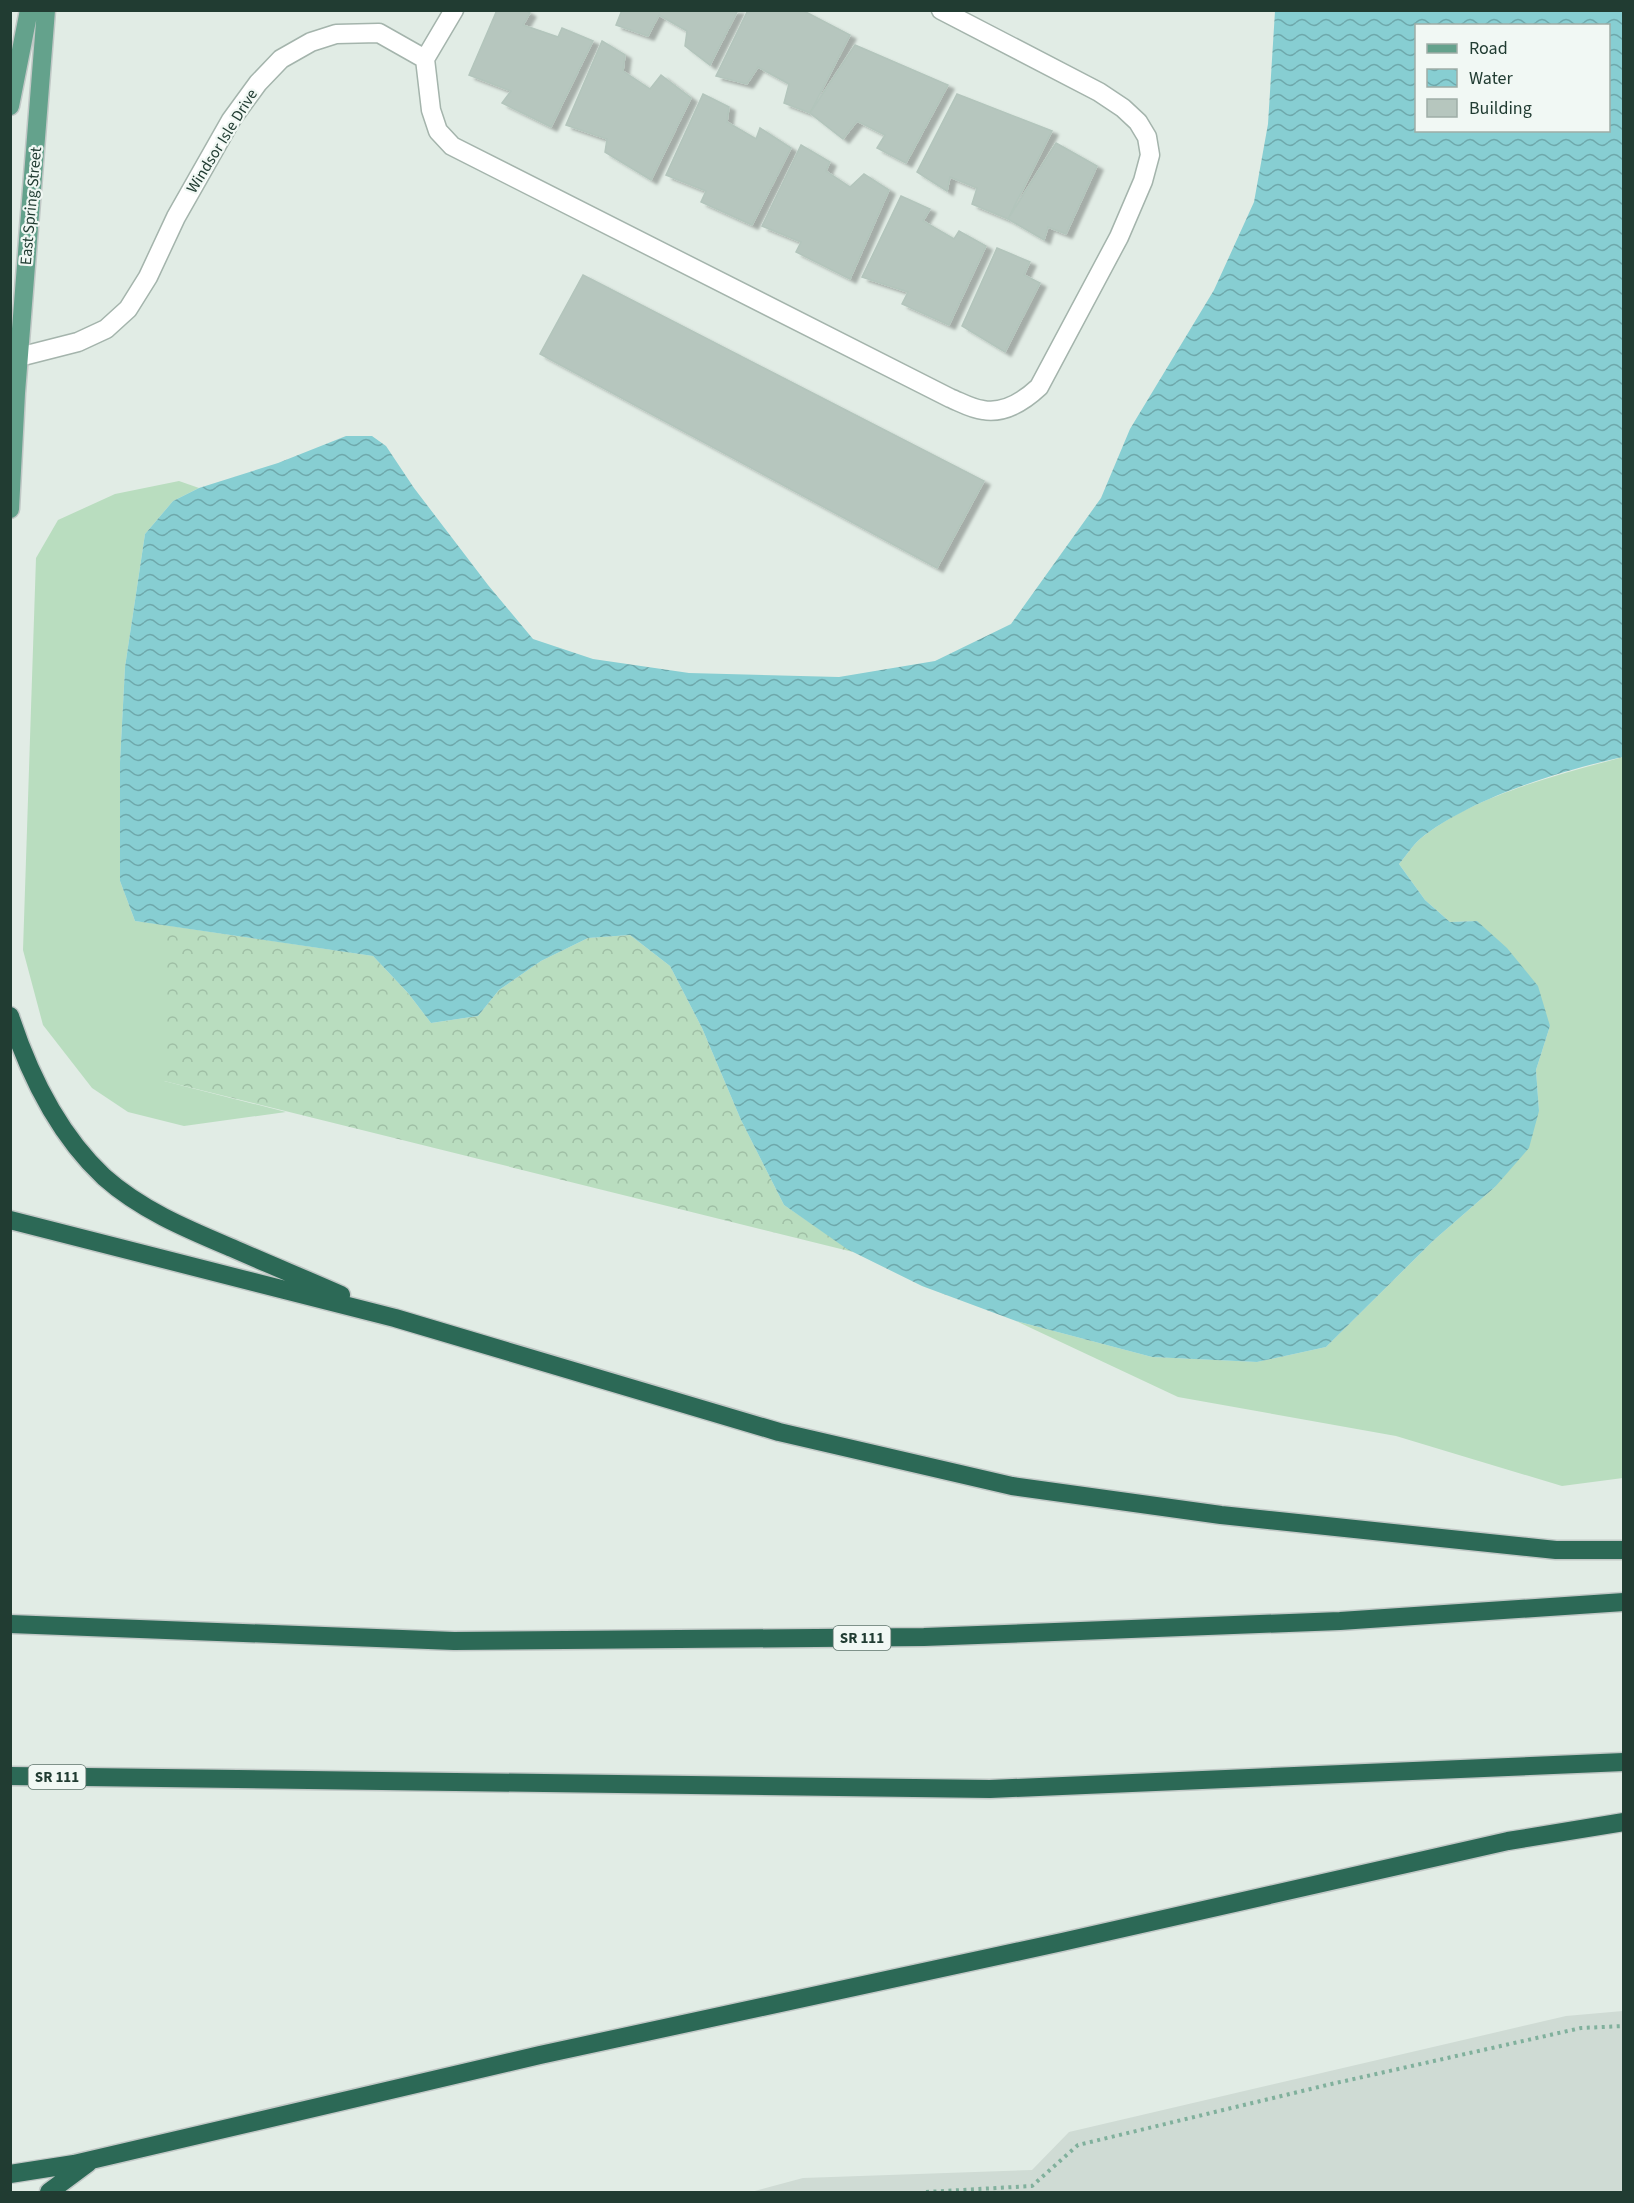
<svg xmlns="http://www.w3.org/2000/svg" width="1634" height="2203" font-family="'Source Sans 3',sans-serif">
	<defs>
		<pattern id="forest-crowns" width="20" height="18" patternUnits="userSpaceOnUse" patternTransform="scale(1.5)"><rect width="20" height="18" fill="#b9ddbf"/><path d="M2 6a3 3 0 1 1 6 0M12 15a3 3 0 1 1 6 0" fill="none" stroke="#9fbfa5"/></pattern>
		<pattern id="water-waves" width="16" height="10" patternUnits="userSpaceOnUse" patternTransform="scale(1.5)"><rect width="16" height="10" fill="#87ced2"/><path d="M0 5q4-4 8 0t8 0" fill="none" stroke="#6ea8ab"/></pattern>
		<filter id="shadow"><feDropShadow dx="6" dy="4" stdDeviation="1.5" flood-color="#0004"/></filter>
	</defs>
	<rect width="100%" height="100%" fill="#e1ece5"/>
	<!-- built -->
	<path fill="#cfdbd4" d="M1623 2011V2192H751L803 2178 1032 2170 1069 2132 1566 2016Z"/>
	<!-- grass -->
	<path fill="#b9ddbf" d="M179 481 199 488 173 501 145 534 125 667 120 762V881L135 921 164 925V1081L286 1112 184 1126 128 1112 92 1088 43 1025 23 950 36 558 58 520 115 494Z
		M1623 757V1478L1562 1486 1396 1436 1178 1397 1016 1321 1152 1357 1257 1362 1326 1347 1434 1240 1495 1187 1539 1111 1536 1070 1550 1026 1477 921 1450 922 1425 900 1399 864C1406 856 1412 846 1420 839 1473 795 1558 775 1623 757Z"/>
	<!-- forest -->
	<path fill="url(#forest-crowns)" d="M164 925 373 956 408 993 431 1023 478 1016 499 990 541 961 588 938 630 935 670 966 702 1028 741 1120 784 1205 853 1252 164 1081Z"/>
	<!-- water -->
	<path fill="url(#water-waves)" fill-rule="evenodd" d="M1275 11H1624L1623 757C1560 771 1471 798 1420 839 1412 846 1406 856 1399 864L1425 900 1450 922 1477 921 1507 948 1538 986 1550 1026 1536 1070 1539 1111 1529 1148 1495 1187 1434 1240 1326 1347 1257 1362 1152 1357 1016 1321 922 1286 847 1249 784 1205 741 1120 702 1028 670 966 630 935 588 938 541 961 499 990 478 1016 431 1023 408 993 373 956 135 921 120 881V762L125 667 145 534 173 501 199 488 278 463 346 436H372L386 446 414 488 488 585 533 639 593 659 689 673 839 677 935 661 1011 624 1101 498 1130 429 1214 290 1254 202 1268 124ZM1416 26H1608V130H1416Z"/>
	<!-- building -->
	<path fill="#b6c6be" stroke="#b3c5bc" stroke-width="1.5" filter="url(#shadow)" d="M497 10H525L530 13 523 25 558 37 562 28 593 41 551 127 502 103 511 91 469 75Z
		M622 10H738L710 65 685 46 687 31 659 15 648 36 616 25Z
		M748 10H802L850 35 810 113 784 103 789 84 758 67 747 84 716 76Z
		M602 41 625 55 623 71 650 89 661 75 691 98 651 180 605 152 607 139 566 125Z
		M855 45 948 85 906 163 877 148 885 135 857 121 843 139 810 113Z
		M703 94 729 107 727 122 756 139 760 128 791 148 752 225 701 202 706 191 666 175Z
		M957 94 1052 131 1008 219 972 204 977 188 950 177 947 191 917 172Z
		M1056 143 1097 166 1066 234 1048 227 1044 240 1008 219Z
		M801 145 830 162 826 171 850 187 864 174 889 190 850 279 796 252 801 242 762 226Z
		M901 196 930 209 923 221 954 239 959 231 986 246 949 325 902 304 908 292 862 277Z
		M997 248 1030 262 1024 275 1040 283 1005 352 962 326Z
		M583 275 984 481 937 568 540 354Z"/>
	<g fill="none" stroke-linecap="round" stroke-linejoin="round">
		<defs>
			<path id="minor" d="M425 59 431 110 438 131 452 146 950 398C960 402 972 409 983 410 1005 414 1024 401 1039 387L1119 237 1143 181 1150 155 1147 137 1138 122 1123 108 1099 92 941 10
				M19 357 78 342 106 329 128 309 148 277 176 217 231 120 258 83 281 59 311 42 336 34 379 33 425 59 454 10"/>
			<path id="major" d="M10 106 29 10
				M10 509 16 393 46 10"/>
			<path id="highway" d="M10 1016C29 1074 59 1135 104 1177 141 1210 187 1229 232 1248 268 1264 305 1279 341 1295
				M10 1220 395 1318 779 1432 1012 1486 1221 1515 1556 1550H1624
				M10 1624 454 1641 924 1637 1340 1621 1624 1602
				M10 1776 990 1789 1624 1762
				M10 2174 74 2164 540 2055 1062 1942 1508 1841 1624 1822
				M49 2192 88 2163"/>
		</defs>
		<!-- minor casing -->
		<use href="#minor" stroke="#a4b4ac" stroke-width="21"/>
		<!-- major casing -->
		<use href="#major" stroke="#c1c8c6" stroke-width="21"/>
		<!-- highway casing -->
		<use href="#highway" stroke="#c1c8c6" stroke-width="21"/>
		<!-- path -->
		<path stroke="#80b09c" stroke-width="4" stroke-dasharray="3 4.5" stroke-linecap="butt" d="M926 2192 1032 2186 1078 2145 1327 2085 1581 2028 1624 2026"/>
		<!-- minor -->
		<use href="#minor" stroke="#fff" stroke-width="18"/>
		<!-- major -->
		<use href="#major" stroke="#64a28c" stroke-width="18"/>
		<!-- highway -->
		<use href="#highway" stroke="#2c6956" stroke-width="18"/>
	</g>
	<g text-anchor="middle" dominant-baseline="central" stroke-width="4.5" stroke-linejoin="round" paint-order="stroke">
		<!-- shield labels -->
		<g fill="#f1f8f4" stroke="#5f746c" stroke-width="1.5">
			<rect x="833.5" y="1626" width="57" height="24" rx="4.5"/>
			<rect x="28.5" y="1765" width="57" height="24" rx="4.5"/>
		</g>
		<g font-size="15" font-weight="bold" fill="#213c32">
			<text x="862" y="1638">SR 111</text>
			<text x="57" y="1777">SR 111</text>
		</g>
		<!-- street labels -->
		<g font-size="16" fill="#213c32" stroke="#f1f8f4">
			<text transform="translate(222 141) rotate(-58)">Windsor Isle Drive</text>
			<text transform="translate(31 206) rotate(-85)">East Spring Street</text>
		</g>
	</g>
	<!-- border -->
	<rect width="1634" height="2203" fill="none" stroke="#213c32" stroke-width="24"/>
	<!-- legend -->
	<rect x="1415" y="24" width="195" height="108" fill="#f1f8f4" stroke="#9eada6" stroke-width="1.5"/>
	<rect x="1427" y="44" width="30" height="9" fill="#64a28c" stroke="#9eada6" stroke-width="1.5"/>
	<text x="1469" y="54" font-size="18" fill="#213c32">Road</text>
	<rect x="1427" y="69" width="30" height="18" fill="url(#water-waves)" stroke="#9eada6" stroke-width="1.5"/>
	<text x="1469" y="84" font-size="18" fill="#213c32">Water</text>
	<rect x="1427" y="99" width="30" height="18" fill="#b6c6be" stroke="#9eada6" stroke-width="1.5"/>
	<text x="1469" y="114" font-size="18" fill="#213c32">Building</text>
</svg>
